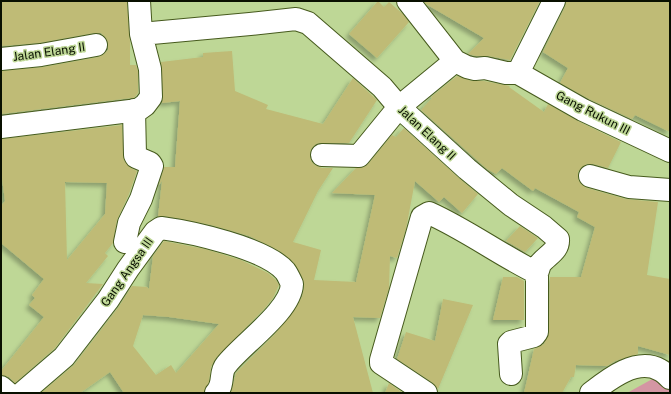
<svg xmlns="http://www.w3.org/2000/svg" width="671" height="394" font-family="'Public Sans',sans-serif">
	<defs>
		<filter id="shadow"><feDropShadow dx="-3.5" dy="3.5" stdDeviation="2" flood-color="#0004"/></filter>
	</defs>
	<rect width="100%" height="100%" fill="#bed796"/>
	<!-- green -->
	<path fill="#d496a3" d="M656 377 670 386V393H627Z"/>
	<!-- building -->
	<path fill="#bfbb76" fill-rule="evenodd" filter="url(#shadow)" d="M1 1H127L130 41V65H136L138 71V93L134 98H131L1 114V71L43 67 98 57 104 54 108 50V43L105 37 101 33H94L39 43 1 46Z
		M378 1 384 7 389 2 403 14 409 22 377 58 349 34Z
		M424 1H540L510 60 488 56H476L468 54 484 38 426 4Z
		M566 1H670V132L635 115 632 119 589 99 560 83 568 68 543 52 565 7Z
		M232 51 235 91 268 105 266 109 323 124 353 78 377 100 349 143H322L316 144 311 149 310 154 311 161 315 165 322 168H333L318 191 293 242 321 250 314 280 356 282 375 195 332 193 356 168 364 167 368 164 392 135 396 137 404 128 459 178 478 194 462 213 444 197 439 202 415 181 406 229 397 258 390 256 389 288 380 318 353 317 373 393H231L236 373 274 335 294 311 302 297 304 287 303 279 293 262 281 252 266 244 249 236 211 225 176 218 163 216 158 217 162 181 159 185 164 167H175L180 101 162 103 163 97 161 62 203 57V53Z
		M457 76 472 81H484L510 86 509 87 544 112 548 104 578 121 621 142 608 168 593 164H587L582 167 578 172V179L581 184 587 188 626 199 658 202 647 275 670 279V355L638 346V354L615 361 607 366 576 365 574 377H571L562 393H524L534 349 544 344 549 332 550 277H581L595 227 577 217 579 212 535 188 533 191 502 168 496 174 487 169 421 110 432 98 431 97Z
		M122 125 124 160 131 168 137 171 129 194 117 220 113 243 105 253 108 256 86 283 103 284 55 348 15 383 9 377 1 375V371L44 317 29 305 35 298 32 295 44 279 1 243V206L5 201 1 171V139ZM65 182 107 183 105 214 67 260Z
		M520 226 538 238 525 252 506 241Z
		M164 241 205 249 241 260 268 273 276 280 279 285 273 298 265 308 216 358 211 367 209 382 204 393H124L110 372 80 393H41L74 365 118 308 132 286 147 287 149 289 153 256ZM143 315 169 317 219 324 176 373 171 365 156 375 133 346Z
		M503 277H517L524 281V320H493Z
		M443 299 473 305 438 389 433 383 397 359 406 332 435 341Z
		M389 383 403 393H385Z"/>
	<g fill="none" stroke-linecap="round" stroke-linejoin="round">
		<defs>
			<path id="minor" d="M408 1 455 61
				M141 34 250 24 296 19 308 23 382 87 399 107 467 169 511 205 544 227 558 239C559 251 547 255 540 264 539 267 538 271 537 273V332L534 336 511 342 509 344 511 374
				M1 59 41 55 96 45
				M518 73 554 1
				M1 127 138 110 145 105 151 97 150 69 141 34 139 1
				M322 155 359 156 399 107 455 61 467 67 475 69 485 68 506 73H518L583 110 670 151
				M590 176 629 187 670 190
				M125 242 129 223 141 199 152 166 150 163 136 157 135 155 134 110
				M1 387 8 393
				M22 393 64 357 108 300 128 269 155 232 161 228C191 232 265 248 285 271 288 275 290 280 292 284 291 311 242 344 226 365 219 373 225 384 216 393
				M426 393 381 363V360L422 217 429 213C467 230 500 255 537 273
				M591 393C609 379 637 357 660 370 664 372 667 375 670 378"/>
		</defs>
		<!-- minor casing -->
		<use href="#minor" stroke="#465a1d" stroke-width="24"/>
		<!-- minor -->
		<use href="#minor" stroke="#fff" stroke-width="22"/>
	</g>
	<g text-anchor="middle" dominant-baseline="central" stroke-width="3" stroke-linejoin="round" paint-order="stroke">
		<!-- street labels -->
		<g font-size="12" fill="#091000" stroke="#bed796">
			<text transform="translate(49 52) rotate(-8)">Jalan Elang II</text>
			<text transform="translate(593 113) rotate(27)">Gang Rukun III</text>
			<text transform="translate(427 133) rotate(43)">Jalan Elang II</text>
			<text transform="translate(127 272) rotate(-55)">Gang Angsa III</text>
		</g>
	</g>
	<!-- border -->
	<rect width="671" height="394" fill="none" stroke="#091000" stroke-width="4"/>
</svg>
